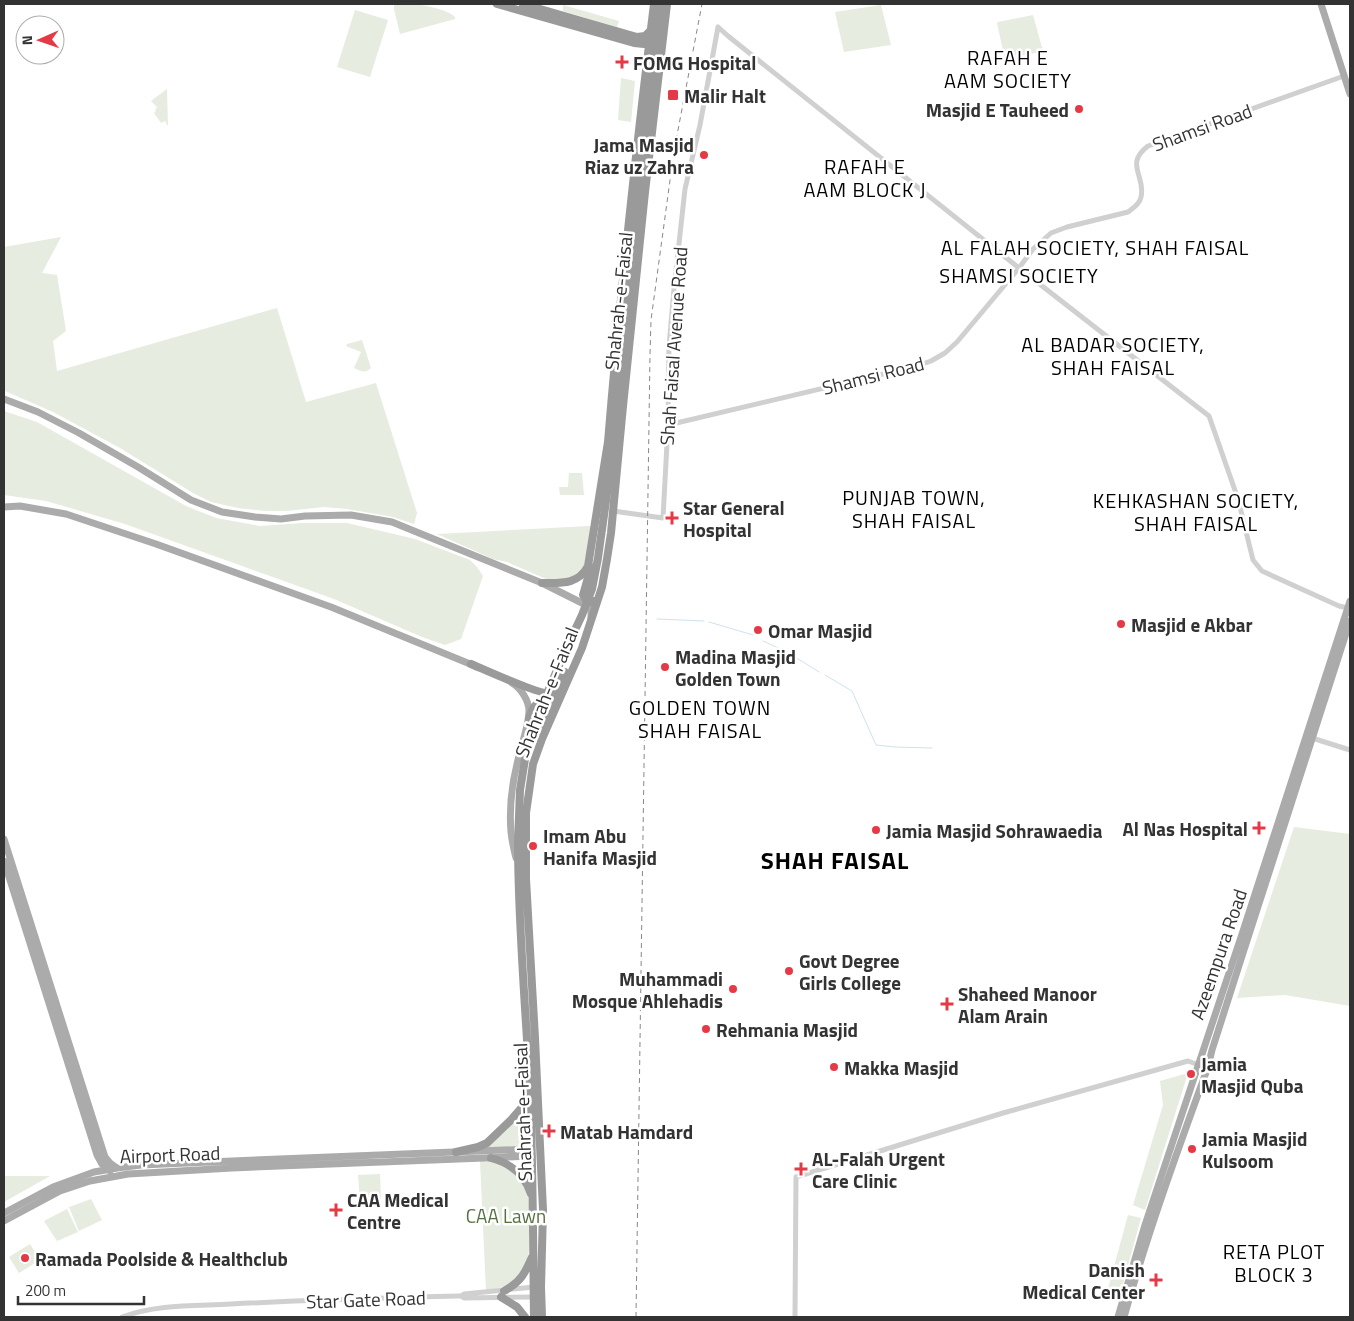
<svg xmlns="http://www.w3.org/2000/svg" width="1354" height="1321" font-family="'Titillium Web',sans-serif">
	<rect width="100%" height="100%" fill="#fff"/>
	<!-- green -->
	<path fill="#e6ecdf" d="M394 4C401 4 408 3 415 4 424 5 449 10 455 17V19L400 34 394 9Z
		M563 5 619 21 617 27 563 11Z
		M881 5 891 45 844 52 835 12Z
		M355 10 388 20 370 77 337 67Z
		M1033 15 1043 51 1005 60 997 23 998 22Z
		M621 78 635 81 631 122 618 120Z
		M167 89 168 126 165 121 161 123 154 113 156 111 155 110 157 107 151 101Z
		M61 237 42 273 57 275 66 331 53 341 57 371 277 308 306 402 376 383 417 513 414 524 393 517 347 509 324 507 286 511H266L238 508 211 502 193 493 120 448 53 412 5 391 4 247Z
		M362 340 371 368C365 374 361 371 354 368L361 352 346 346 347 344Z
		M4 411 37 422 186 506 216 518 260 526 303 523H347L415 539 470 560 477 567 483 576 461 639 445 645 422 637 334 599 125 524 46 501 4 495Z
		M569 473H582L584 495H560L559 487H568Z
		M589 526 592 527 583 570 580 575 555 581 546 579 507 562 493 559 437 534Z
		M1294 827 1350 834V1006L1285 995 1237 998Z
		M1188 1073 1145 1210 1133 1205 1163 1105 1160 1081Z
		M524 1110 526 1111 528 1145 526 1147 484 1149Z
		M480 1161C500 1160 522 1172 527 1193 530 1205 529 1219 529 1231 529 1245 531 1264 520 1275 511 1285 500 1289 486 1291Z
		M380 1174 381 1200 360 1202 358 1175Z
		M4 1176H50L4 1202Z
		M91 1199 102 1220 79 1231 69 1207Z
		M67 1209 78 1232 57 1241 44 1221Z
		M1128 1215 1141 1218 1119 1299 1106 1296Z
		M30 1244 40 1260 19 1273 9 1257Z"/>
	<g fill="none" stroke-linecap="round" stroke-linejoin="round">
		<!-- stream -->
		<path stroke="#cfe2ee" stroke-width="1" d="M657 619 704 621
			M709 622 753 635
			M763 641 787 652 819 672
			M825 675 852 691 876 745 895 747 932 748"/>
		<!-- minor -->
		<path stroke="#d0d0d0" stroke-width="5" d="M718 27 728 36 1019 268 1209 416 1238 499 1253 560 1262 571 1339 606 1348 608
			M668 425 917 366 931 361 945 353 957 342 1019 268 1033 249 1051 233 1067 227 1128 212C1133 208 1140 204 1141 197 1146 176 1124 164 1148 146L1344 76
			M613 511 663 518 668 425 669 346 674 289 685 189 700 125 718 27
			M1312 738 1350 750
			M461 1296 464 1294 534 1287
			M122 1317C157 1304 195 1306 231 1304 308 1300 385 1298 461 1296L464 1298 534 1297
			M795 1317 796 1177 1003 1113 1188 1061 1199 1065"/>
		<!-- major -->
		<path stroke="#ababab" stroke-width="7" d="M1321 4 1350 94
			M4 399 38 412 79 433 138 467 191 500 222 512 255 517 281 519 305 516 351 515 392 522 542 583 588 606 591 611V619
			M4 507 20 506 66 514 156 544 331 607 475 666
			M512 683C521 688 529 701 529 711 529 726 521 745 518 760 512 783 509 808 511 832 512 841 514 850 516 858
			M4 839 105 1157 110 1163 117 1168
			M4 861 97 1155 102 1164 110 1171
			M4 1213 53 1187 94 1172 117 1168 141 1165 232 1161 531 1149
			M4 1221 60 1191 90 1181 128 1174 232 1168 532 1156
			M1118 1317 1145 1225 1244 928 1350 601
			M1124 1317C1148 1232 1178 1149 1208 1067L1212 1050 1243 953 1350 621"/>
		<!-- highway -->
		<path stroke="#9a9a9a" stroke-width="8" d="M497 4 634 43 644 44 652 42
			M523 4 637 37 645 36 651 30
			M608 442C620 296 636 150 654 4
			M611 465 639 192
			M591 567 583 595 586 600 590 602 594 601
			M542 583C561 583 578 585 588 566L608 442 610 438
			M471 664C483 669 540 695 548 693 557 691 561 679 565 672
			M549 708 558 689
			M529 718C532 709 535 701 546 702L549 704V708L540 731
			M518 843C518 926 526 1010 530 1093 533 1168 533 1243 534 1317
			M456 1152 478 1147 487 1143 511 1120 523 1106 530 1094
			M491 1158C510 1163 525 1175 531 1194
			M504 1291C521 1282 525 1273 532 1257
			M501 1297 517 1307 525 1317
			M542 1317 541 1287 543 1210 535 1038 526 879V813L533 764 542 739 582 648 602 587 607 559 611 533 623 406 645 192 667 4"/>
		<!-- rail -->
		<path stroke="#888" stroke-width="1" stroke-dasharray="5 4" stroke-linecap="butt" d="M636 1317 650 354 651 320 674 151 702 4"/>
		<!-- highway-bridge -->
		<path stroke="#9a9a9a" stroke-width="8" d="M639 192 661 4
			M518 843 520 790 526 753 545 698 563 656 582 615 592 589 598 558 611 465"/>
	</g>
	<!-- markers -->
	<g fill="#e63946" stroke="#fff" stroke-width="2">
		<path d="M619.5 54.5h5v5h5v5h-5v5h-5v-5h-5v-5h5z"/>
		<rect x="667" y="89" width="12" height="12" rx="2.5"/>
		<circle cx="1079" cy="109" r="5"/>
		<circle cx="704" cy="155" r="5"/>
		<path d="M669.5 510.5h5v5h5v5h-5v5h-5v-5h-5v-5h5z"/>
		<circle cx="1121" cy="624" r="5"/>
		<circle cx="758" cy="630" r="5"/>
		<circle cx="665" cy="667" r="5"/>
		<path d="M1256.5 820.5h5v5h5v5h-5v5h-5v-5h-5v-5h5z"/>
		<circle cx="876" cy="830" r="5"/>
		<circle cx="533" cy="846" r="5"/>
		<circle cx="789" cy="971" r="5"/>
		<circle cx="733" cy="989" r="5"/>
		<path d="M944.5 996.5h5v5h5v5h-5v5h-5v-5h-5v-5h5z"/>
		<circle cx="706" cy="1029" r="5"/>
		<circle cx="834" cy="1067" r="5"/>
		<circle cx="1191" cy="1074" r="5"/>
		<path d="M546.5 1123.5h5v5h5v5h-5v5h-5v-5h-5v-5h5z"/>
		<circle cx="1192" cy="1149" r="5"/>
		<path d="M798.5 1161.5h5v5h5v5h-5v5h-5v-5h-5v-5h5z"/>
		<path d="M333.5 1202.5h5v5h5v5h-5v5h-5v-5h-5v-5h5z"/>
		<circle cx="25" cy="1258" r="5"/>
		<path d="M1153.5 1272.5h5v5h5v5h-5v5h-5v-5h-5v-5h5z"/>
	</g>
	<g text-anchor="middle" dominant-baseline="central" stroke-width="5" stroke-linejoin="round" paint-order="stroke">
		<!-- poi labels -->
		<g font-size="19" font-weight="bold" fill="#333" stroke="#fff" text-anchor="start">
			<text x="633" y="62">FOMG Hospital</text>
			<text x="684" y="95">Malir Halt</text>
			<text x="1069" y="109" text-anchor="end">Masjid E Tauheed</text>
			<text x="694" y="144" text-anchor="end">Jama Masjid<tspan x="694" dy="22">Riaz uz Zahra</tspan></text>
			<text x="683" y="507">Star General<tspan x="683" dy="22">Hospital</tspan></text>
			<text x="1131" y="624">Masjid e Akbar</text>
			<text x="768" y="630">Omar Masjid</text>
			<text x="675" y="656">Madina Masjid<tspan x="675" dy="22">Golden Town</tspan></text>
			<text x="1248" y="828" text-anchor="end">Al Nas Hospital</text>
			<text x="886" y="830">Jamia Masjid Sohrawaedia</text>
			<text x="543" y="835">Imam Abu<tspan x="543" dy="22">Hanifa Masjid</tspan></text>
			<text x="799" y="960">Govt Degree<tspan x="799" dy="22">Girls College</tspan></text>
			<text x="723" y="978" text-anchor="end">Muhammadi<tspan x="723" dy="22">Mosque Ahlehadis</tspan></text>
			<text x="958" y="993">Shaheed Manoor<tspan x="958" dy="22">Alam Arain</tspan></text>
			<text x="716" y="1029">Rehmania Masjid</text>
			<text x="1201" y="1063">Jamia<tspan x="1201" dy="22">Masjid Quba</tspan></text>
			<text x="844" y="1067">Makka Masjid</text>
			<text x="560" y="1131">Matab Hamdard</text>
			<text x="1202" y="1138">Jamia Masjid<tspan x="1202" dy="22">Kulsoom</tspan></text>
			<text x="812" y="1158">AL-Falah Urgent<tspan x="812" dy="22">Care Clinic</tspan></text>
			<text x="347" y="1199">CAA Medical<tspan x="347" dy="22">Centre</tspan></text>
			<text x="35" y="1258">Ramada Poolside &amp; Healthclub</text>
			<text x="1145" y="1269" text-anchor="end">Danish<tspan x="1145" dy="22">Medical Center</tspan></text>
		</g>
		<!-- street labels -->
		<g font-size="19" fill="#333" stroke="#fff">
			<text transform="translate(1202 127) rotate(-20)">Shamsi Road</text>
			<text transform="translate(618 301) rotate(-84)">Shahrah-e-Faisal</text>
			<text transform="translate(673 346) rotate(-86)">Shah Faisal Avenue Road</text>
			<text transform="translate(873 375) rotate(-14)">Shamsi Road</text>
			<text transform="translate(546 692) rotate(-68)">Shahrah-e-Faisal</text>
			<text transform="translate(1218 954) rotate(-71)">Azeempura Road</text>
			<text transform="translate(522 1112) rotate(-92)">Shahrah-e-Faisal</text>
			<text transform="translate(170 1154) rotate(-2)">Airport Road</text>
			<text transform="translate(366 1299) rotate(-2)">Star Gate Road</text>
		</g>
		<!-- park labels -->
		<g font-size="19" fill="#56703f" stroke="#fff">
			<text x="506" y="1215">CAA Lawn</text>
		</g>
		<!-- neighbourhood labels -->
		<g font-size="20" letter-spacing="1" fill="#000" stroke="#fff">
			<text x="1008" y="57">RAFAH E<tspan x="1008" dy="23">AAM SOCIETY</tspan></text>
			<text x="865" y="166">RAFAH E<tspan x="865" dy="23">AAM BLOCK J</tspan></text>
			<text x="1095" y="247">AL FALAH SOCIETY, SHAH FAISAL</text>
			<text x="1019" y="275">SHAMSI SOCIETY</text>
			<text x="1113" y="344">AL BADAR SOCIETY,<tspan x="1113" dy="23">SHAH FAISAL</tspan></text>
			<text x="914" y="497">PUNJAB TOWN,<tspan x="914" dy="23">SHAH FAISAL</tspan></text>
			<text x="1196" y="500">KEHKASHAN SOCIETY,<tspan x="1196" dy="23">SHAH FAISAL</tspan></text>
			<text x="700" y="707">GOLDEN TOWN<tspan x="700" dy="23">SHAH FAISAL</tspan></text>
			<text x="1274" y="1251">RETA PLOT<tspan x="1274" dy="23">BLOCK 3</tspan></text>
		</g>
		<!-- district labels -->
		<g font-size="24" font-weight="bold" letter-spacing="1" fill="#000" stroke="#fff">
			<text x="835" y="860">SHAH FAISAL</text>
		</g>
	</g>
	<!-- border -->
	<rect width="1354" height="1321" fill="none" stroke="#333333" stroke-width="10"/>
	<!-- north arrow -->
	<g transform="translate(40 40) rotate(268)"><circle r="24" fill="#ffffff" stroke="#adadad"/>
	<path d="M0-4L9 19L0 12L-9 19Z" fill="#e63946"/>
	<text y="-8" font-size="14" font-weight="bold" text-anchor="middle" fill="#333333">N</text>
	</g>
	<!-- scale -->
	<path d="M18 1296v8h126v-8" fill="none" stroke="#333333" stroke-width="2.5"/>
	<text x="25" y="1296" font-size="15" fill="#333333" stroke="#ffffff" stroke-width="4" paint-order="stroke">200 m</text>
</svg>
